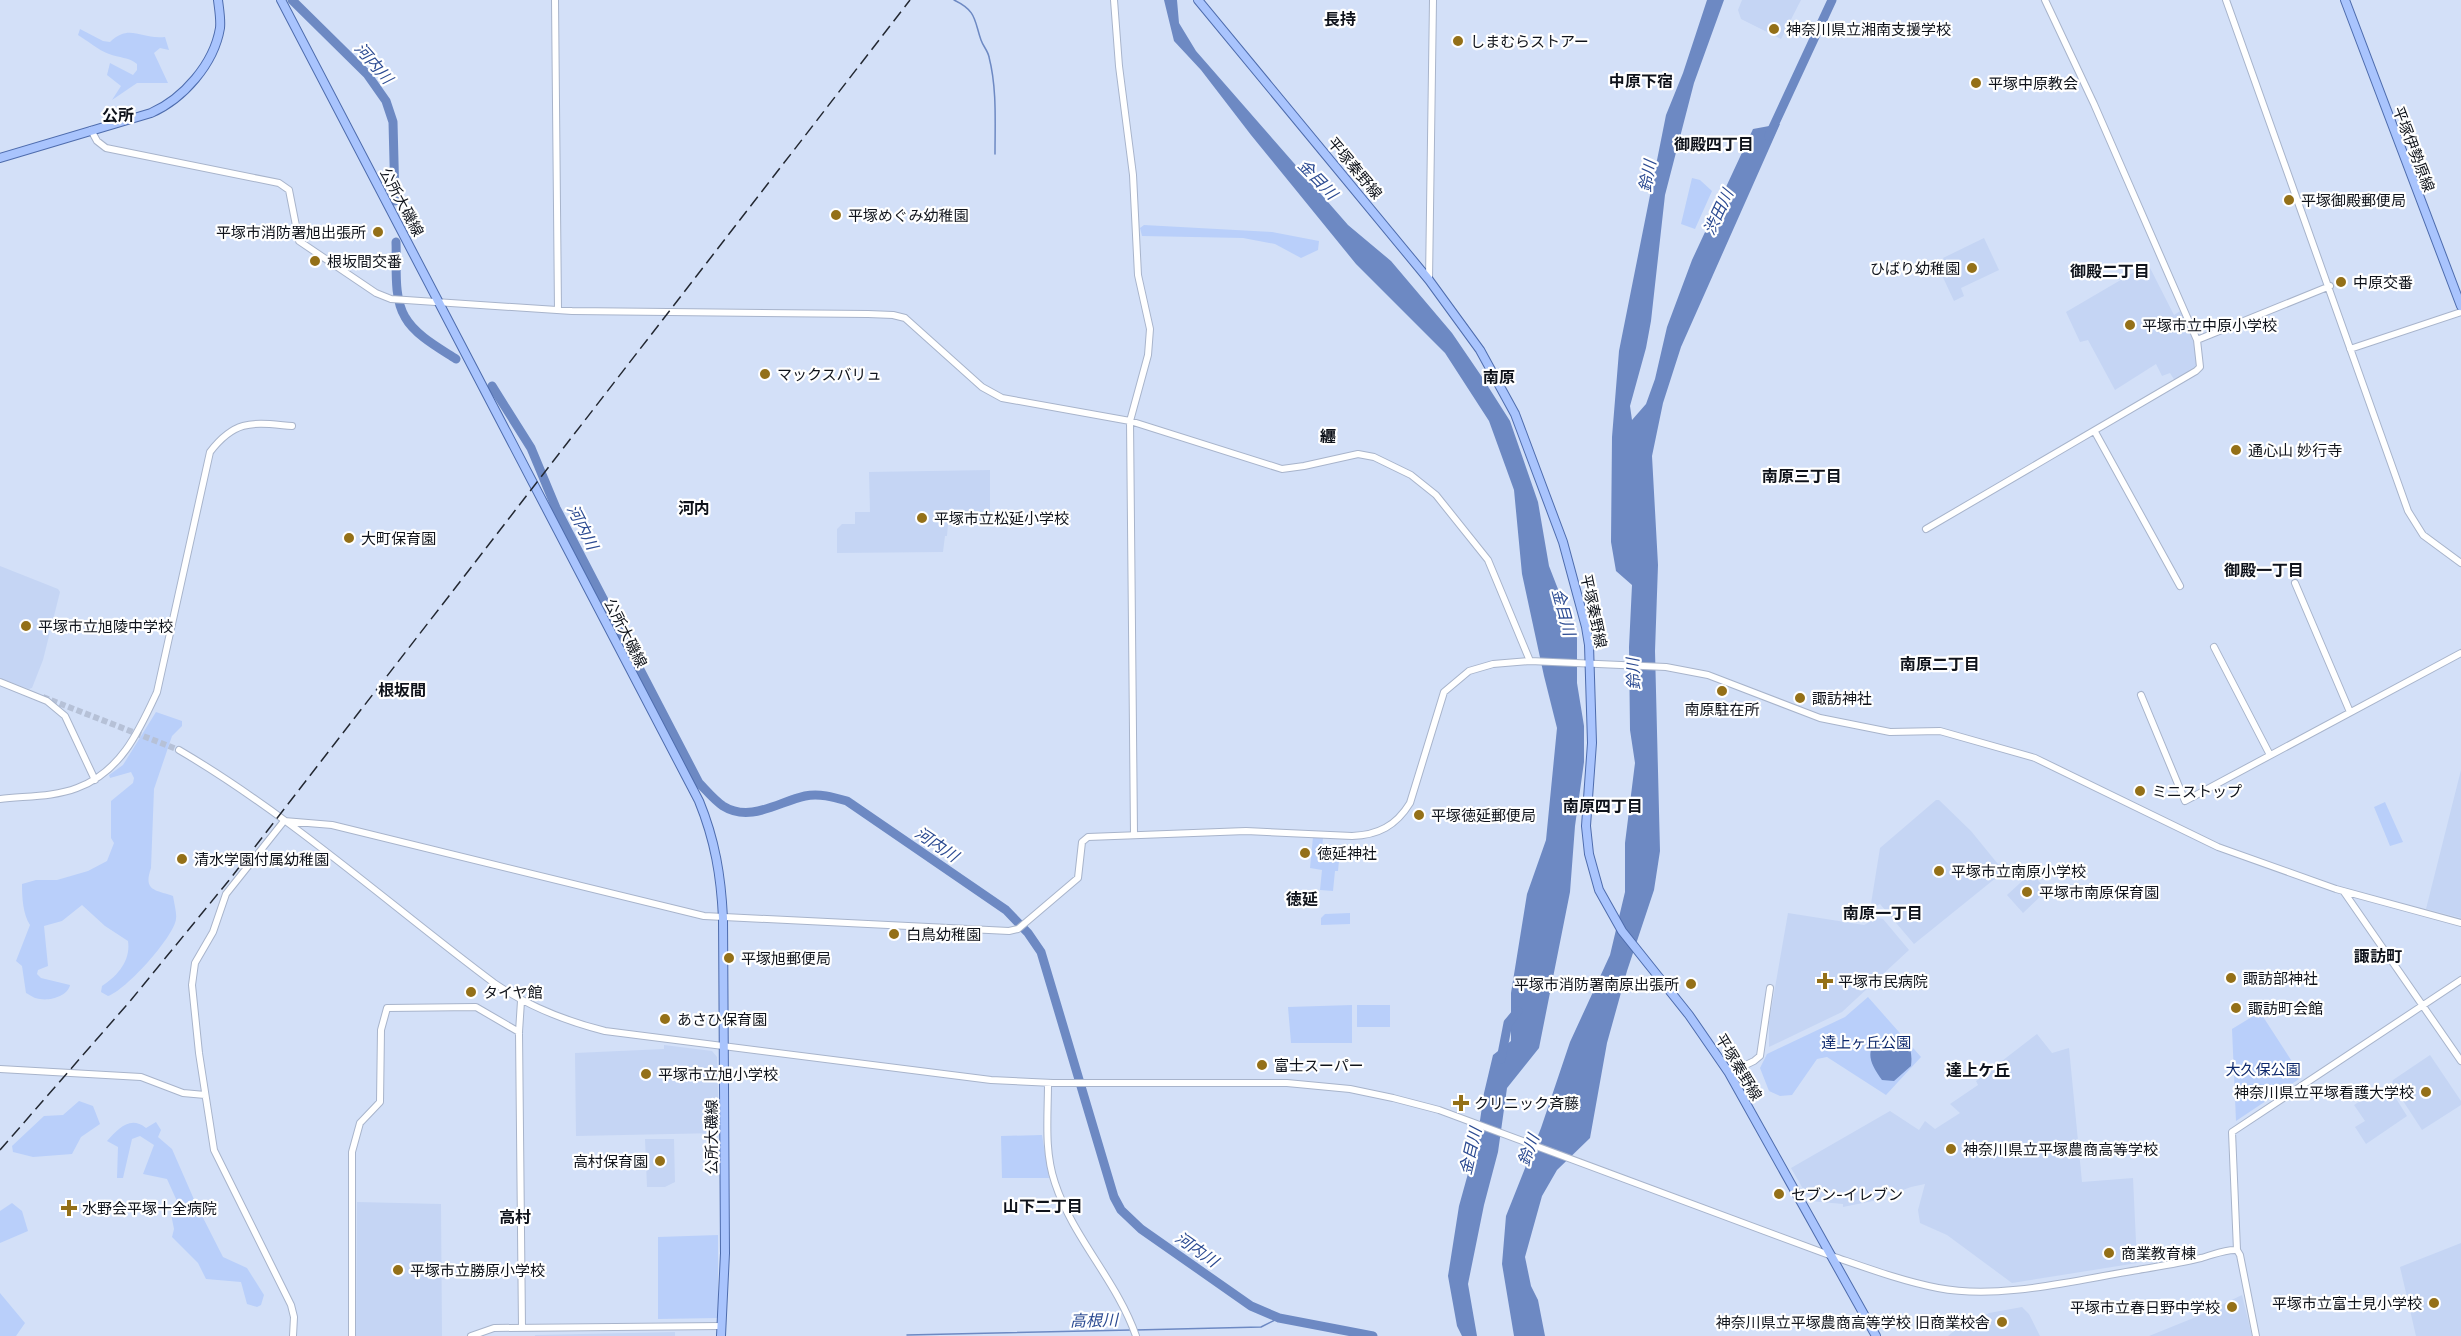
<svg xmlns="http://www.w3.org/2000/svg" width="2461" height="1336" font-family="Inter,'Noto Sans JP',sans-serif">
	<rect width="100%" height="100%" fill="#d3e0f8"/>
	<!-- built -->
	<path fill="#c5d5f4" d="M1742 0H1801L1781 39 1741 19 1738 10Z
		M1984 238 1999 270 1961 288 1964 296 1954 301 1940 271 1948 267 1943 258Z
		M2148 264 2174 315 2182 310 2196 347 2198 367 2175 381 2170 373 2162 376 2156 364 2115 390 2088 340 2080 342 2066 312Z
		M990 470V524H948L947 536H945L943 552 837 553V529L842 524H855V512H870L869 472Z
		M0 566 58 589 60 592 43 660 32 688 29 689 0 678Z
		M2461 770V918L2426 909Z
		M1936 800H1939L1971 831 2002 869V873L1914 944 1880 904 1870 910 1880 848Z
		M2031 873 2047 890 2023 913 2007 895Z
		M1788 913 1864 925 1877 918 1883 919 1909 950 1842 1012 1769 1047V1022Z
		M2037 1034 2052 1053 2069 1048 2082 1182 2133 1178 2137 1263 2012 1283 1947 1235 1920 1223 1918 1210 1925 1184 1911 1187 1873 1201 1843 1207V1204L1810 1201 1791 1168 1890 1111 1919 1130 1925 1121 1935 1129 1960 1113 1950 1104 1978 1085 1976 1081Z
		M664 1045 712 1051 717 1057 719 1133 576 1136 575 1053 664 1049Z
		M2430 1055 2461 1101V1105L2422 1130 2392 1084 2393 1080Z
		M2387 1084 2407 1116 2366 1144 2355 1127 2365 1121 2354 1105Z
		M645 1139H674L675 1182 665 1187H647Z
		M357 1202 441 1204 442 1336H356Z
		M2461 1243V1336H2416L2400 1267Z
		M2242 1295 2252 1336H2149L2196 1317Z
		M2022 1307 2029 1314 2040 1336H1948L1955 1330 1989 1313Z
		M675 1332V1336H535V1335Z"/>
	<!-- green -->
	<path fill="#b9cffa" d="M80 29 103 41 110 42C130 23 141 40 165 37L169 50 160 48 154 53 168 83H137L112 100 121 86 107 75 110 63 133 75 137 70V64C129 57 119 58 109 54 98 50 88 41 78 35Z
		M1692 178 1700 180 1712 191 1695 229 1681 224Z
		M1144 225 1272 232 1319 241 1318 250 1301 258 1275 244 1243 238 1142 236 1140 228Z
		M156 712 182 721V726L172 736 154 789 151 868C143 891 155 890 173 896 174 903 177 913 176 919 174 937 125 991 108 996L101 992 102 986C117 976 131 961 128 941L105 926 82 905 62 921 44 926 48 966 38 970 37 974 41 978 70 985C68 996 50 1001 40 999 35 999 30 995 26 993L22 966 16 961 30 925C23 914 22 898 22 884L36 880H57L88 871 107 861 114 843 111 838V801L133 783 134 778 131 772 110 778 109 775 123 765Z
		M2385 802 2403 842 2390 846 2374 807Z
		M1313 837 1323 838 1322 848 1340 850 1338 871H1335L1333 891 1320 890 1322 870 1310 868Z
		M1350 913V924L1321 925V918L1325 914Z
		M1868 997 1921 1057 1886 1095 1827 1057 1817 1059 1792 1095 1780 1096 1769 1091 1760 1068 1767 1054 1845 1017Z
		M1352 1005V1043H1291L1288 1007Z
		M1357 1005H1390V1027H1357Z
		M2260 1012 2302 1077 2236 1121 2232 1029Z
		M79 1101 93 1106 100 1124 81 1137 72 1154 33 1157 13 1152 12 1146 44 1116 63 1115Z
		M156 1122 161 1130 158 1137 172 1149 196 1204 223 1257 247 1268 264 1295 261 1305 257 1307 247 1304 241 1282 206 1279 198 1263 172 1237 174 1229 171 1214 181 1210 167 1179 143 1174 154 1145 140 1136 132 1139 123 1178H117L118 1147 107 1141C118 1129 130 1115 146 1128Z
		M1042 1135 1049 1178H1002L1001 1136Z
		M12 1203 22 1211 28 1231 0 1243V1211Z
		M718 1235V1318L658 1319V1237Z
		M0 1293 25 1323 16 1336H0Z"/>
	<!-- water -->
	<path fill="#6d89c3" d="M1164 0H1177L1179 23 1196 51 1348 225 1391 261 1452 333 1482 377 1510 421 1538 502 1549 566 1577 638V683L1584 726V762L1575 826 1570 892 1539 1048 1507 1088 1498 1152 1484 1205 1468 1284 1477 1336H1462L1457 1326 1448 1276 1459 1206 1477 1141 1484 1093 1493 1055 1511 1041V993L1527 894 1546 840 1557 728 1544 676 1522 574 1514 490 1489 421 1445 353 1356 264 1251 135 1201 70 1174 41Z
		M1707 0H1724L1694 83 1665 195 1651 321 1646 348 1630 406 1632 420 1646 404 1655 379 1667 327 1692 260 1753 129 1780 124 1681 347 1663 403 1652 456 1658 565 1655 651 1660 851 1654 890 1627 971 1607 1043 1590 1138 1557 1170 1542 1196 1525 1257 1531 1286 1538 1300 1545 1336H1514L1502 1264 1506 1216 1541 1128 1570 1042 1610 955 1625 892V843L1635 763 1630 730 1629 647 1632 585 1616 571 1611 542 1612 437 1619 351 1666 115 1683 73Z
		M1891 1036C1909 1039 1913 1049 1911 1066L1894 1081 1882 1080C1867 1060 1863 1044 1891 1036Z"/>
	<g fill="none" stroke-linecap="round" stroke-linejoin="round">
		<!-- stream -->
		<path stroke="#6d89c3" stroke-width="1.5" d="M954 0C977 11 974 20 981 40 983 46 988 51 989 57 997 88 995 122 995 154
			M1135 1330 1261 1327 1279 1318
			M907 1335 1131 1330"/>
		<!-- river -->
		<path stroke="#6d89c3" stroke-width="9" d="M292 0 367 74 386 101 393 122 395 201
			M1769 136 1832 0
			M396 242C397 265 393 297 405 317 415 335 439 348 456 359
			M492 386 531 448 556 508 699 783C706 790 714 800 723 806 750 823 778 802 805 796 819 793 833 797 847 801L1006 910 1028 933 1041 952 1114 1197 1121 1210 1141 1229 1251 1306 1279 1318 1373 1336
			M1501 1059 1508 1023 1518 1011"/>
		<!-- minor-tunnel -->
		<path stroke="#b6c1d7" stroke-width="6" stroke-dasharray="6 3" stroke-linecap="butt" d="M43 697 179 750"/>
		<defs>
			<path id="minor" d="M555 0 558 310
				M1114 0 1119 66 1133 175 1138 275 1150 329 1148 355 1130 421 1134 834
				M2226 0 2408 511 2423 535 2461 563
				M91 130 97 141 106 148 279 183 289 190 299 241 376 293 391 299 572 311 868 314 893 315 905 318 982 387 1002 398 1130 421 1282 469 1304 466 1358 454 1374 457 1411 475 1436 495 1488 560 1530 661
				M1429 280 1433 0
				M2197 340 2330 286
				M2350 349 2461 312
				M2095 432 2180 586
				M1926 529 2196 371 2200 367 2197 340 2094 104 2045 0
				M2295 583 2350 712
				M2214 647 2270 755
				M0 682 47 701 65 716 95 780
				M2141 695 2185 801 2461 653
				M179 750C290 815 391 906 494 983 528 1006 565 1021 605 1031L991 1080 1053 1083H1287L1350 1089 1393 1098 1439 1110 1832 1256C1867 1268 1902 1281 1938 1288 2001 1300 2075 1280 2138 1270 2159 1266 2181 1263 2201 1258 2213 1255 2225 1249 2237 1250
				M0 799C25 796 54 797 77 788 121 772 139 731 157 692L210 452C236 418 254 423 292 426
				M2344 892 2461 1061
				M521 1001 519 1032 522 1328
				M0 1069 141 1077 183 1093 205 1095
				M1729 1073 1754 1061 1760 1056 1770 988
				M1048 1083C1048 1116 1044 1151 1055 1183 1073 1238 1117 1281 1136 1336
				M293 1336 294 1317 291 1305 214 1150 199 1053 192 985 195 963 213 932 226 894 284 821 332 825 704 916 1009 931 1018 929 1078 878 1082 842 1088 837 1246 831 1352 836C1378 835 1396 826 1410 803L1444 692 1469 671 1493 664 1530 661 1666 667 1708 675 1820 718 1890 732 1940 731 2035 758 2218 847 2336 889 2461 923
				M352 1336V1152L360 1123 380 1102 381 1030 387 1008 476 1007 519 1032
				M471 1336 494 1328 722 1326
				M2256 1336 2240 1255 2237 1250 2232 1132 2461 980"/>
			<path id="major" d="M281 0 699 801C715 840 721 876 723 918L725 1253 721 1336
				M1198 0 1429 280 1480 350 1515 414 1563 542 1586 627 1589 645 1592 743 1586 826 1589 854 1599 890 1622 931 1689 1015 1729 1073 1876 1336
				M2345 0 2461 306
				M0 158 151 113C183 99 214 64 220 28 221 19 219 9 218 0"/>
		</defs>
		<!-- minor casing -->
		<use href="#minor" stroke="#a8b4cb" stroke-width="8"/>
		<!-- major casing -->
		<use href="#major" stroke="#4e6cad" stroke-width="10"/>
		<!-- minor -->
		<use href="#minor" stroke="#fff" stroke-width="6"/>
		<!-- major -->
		<use href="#major" stroke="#a9c4fd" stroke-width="8"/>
		<!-- rail -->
		<path stroke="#232832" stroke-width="1.5" stroke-dasharray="12 6" stroke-linecap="butt" d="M0 1150 131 1000 230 879 910 0"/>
	</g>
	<!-- markers -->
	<g fill="#947018" stroke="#fff" stroke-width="2">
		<circle cx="1774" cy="29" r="6"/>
		<circle cx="1458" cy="41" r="6"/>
		<circle cx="1976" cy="83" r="6"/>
		<circle cx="2289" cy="200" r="6"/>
		<circle cx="836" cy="215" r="6"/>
		<circle cx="378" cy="232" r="6"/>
		<circle cx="315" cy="261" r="6"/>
		<circle cx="1972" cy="268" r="6"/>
		<circle cx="2341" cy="282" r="6"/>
		<circle cx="2130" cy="325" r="6"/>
		<circle cx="765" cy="374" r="6"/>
		<circle cx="2236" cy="450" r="6"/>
		<circle cx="922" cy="518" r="6"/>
		<circle cx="349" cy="538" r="6"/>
		<circle cx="26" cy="626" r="6"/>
		<circle cx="1722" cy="691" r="6"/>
		<circle cx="1800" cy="698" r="6"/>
		<circle cx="2140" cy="791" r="6"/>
		<circle cx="1419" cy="815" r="6"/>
		<circle cx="1305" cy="853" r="6"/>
		<circle cx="182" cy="859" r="6"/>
		<circle cx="1939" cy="871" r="6"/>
		<circle cx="2027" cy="892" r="6"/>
		<circle cx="894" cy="934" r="6"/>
		<circle cx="729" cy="958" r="6"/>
		<circle cx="2231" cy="978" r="6"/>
		<path d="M1822 972h6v6h6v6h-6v6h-6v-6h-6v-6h6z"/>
		<circle cx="1691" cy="984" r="6"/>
		<circle cx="471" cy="992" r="6"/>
		<circle cx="2236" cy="1008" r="6"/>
		<circle cx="665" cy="1019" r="6"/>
		<circle cx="1262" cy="1065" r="6"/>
		<circle cx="646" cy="1074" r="6"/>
		<circle cx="2426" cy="1092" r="6"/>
		<path d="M1458 1094h6v6h6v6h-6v6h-6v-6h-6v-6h6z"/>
		<circle cx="1951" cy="1149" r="6"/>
		<circle cx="660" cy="1161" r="6"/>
		<circle cx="1779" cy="1194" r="6"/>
		<path d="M66 1199h6v6h6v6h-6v6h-6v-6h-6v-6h6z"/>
		<circle cx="2109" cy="1253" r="6"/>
		<circle cx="398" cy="1270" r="6"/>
		<circle cx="2434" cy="1303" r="6"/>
		<circle cx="2232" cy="1307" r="6"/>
		<circle cx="2002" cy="1322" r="6"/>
	</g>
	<g text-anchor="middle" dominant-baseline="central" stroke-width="4.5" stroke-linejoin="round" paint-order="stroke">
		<!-- poi labels -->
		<g font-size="15" fill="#0f131b" stroke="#fff" text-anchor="start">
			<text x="1786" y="29">神奈川県立湘南支援学校</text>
			<text x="1470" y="41">しまむらストアー</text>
			<text x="1988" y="83">平塚中原教会</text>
			<text x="2301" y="200">平塚御殿郵便局</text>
			<text x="848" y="215">平塚めぐみ幼稚園</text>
			<text x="366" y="232" text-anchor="end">平塚市消防署旭出張所</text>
			<text x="327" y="261">根坂間交番</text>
			<text x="1960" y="268" text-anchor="end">ひばり幼稚園</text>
			<text x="2353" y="282">中原交番</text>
			<text x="2142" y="325">平塚市立中原小学校</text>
			<text x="777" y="374">マックスバリュ</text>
			<text x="2248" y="450">通心山 妙行寺</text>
			<text x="934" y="518">平塚市立松延小学校</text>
			<text x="361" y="538">大町保育園</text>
			<text x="38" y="626">平塚市立旭陵中学校</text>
			<text x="1812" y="698">諏訪神社</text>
			<text x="1722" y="709" text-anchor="middle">南原駐在所</text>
			<text x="2152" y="791">ミニストップ</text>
			<text x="1431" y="815">平塚徳延郵便局</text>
			<text x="1317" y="853">徳延神社</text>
			<text x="194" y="859">清水学園付属幼稚園</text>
			<text x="1951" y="871">平塚市立南原小学校</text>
			<text x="2039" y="892">平塚市南原保育園</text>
			<text x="906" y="934">白鳥幼稚園</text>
			<text x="741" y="958">平塚旭郵便局</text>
			<text x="2243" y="978">諏訪部神社</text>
			<text x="1838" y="981">平塚市民病院</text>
			<text x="1679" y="984" text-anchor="end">平塚市消防署南原出張所</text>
			<text x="483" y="992">タイヤ館</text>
			<text x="2248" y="1008">諏訪町会館</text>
			<text x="677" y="1019">あさひ保育園</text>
			<text x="1274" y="1065">富士スーパー</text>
			<text x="658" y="1074">平塚市立旭小学校</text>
			<text x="2414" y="1092" text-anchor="end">神奈川県立平塚看護大学校</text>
			<text x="1474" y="1103">クリニック斉藤</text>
			<text x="1963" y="1149">神奈川県立平塚農商高等学校</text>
			<text x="648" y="1161" text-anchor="end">高村保育園</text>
			<text x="1791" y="1194">セブン-イレブン</text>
			<text x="82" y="1208">水野会平塚十全病院</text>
			<text x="2121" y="1253">商業教育棟</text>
			<text x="410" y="1270">平塚市立勝原小学校</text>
			<text x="2422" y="1303" text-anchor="end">平塚市立富士見小学校</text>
			<text x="2220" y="1307" text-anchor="end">平塚市立春日野中学校</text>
			<text x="1990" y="1322" text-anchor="end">神奈川県立平塚農商高等学校 旧商業校舎</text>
		</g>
		<!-- street labels -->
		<g font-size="15" fill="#0f131b" stroke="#fff">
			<text transform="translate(2414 149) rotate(69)">平塚伊勢原線</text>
			<text transform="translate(1355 168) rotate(50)">平塚秦野線</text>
			<text transform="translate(402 202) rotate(62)">公所大磯線</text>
			<text transform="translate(1594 611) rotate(78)">平塚秦野線</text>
			<text transform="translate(626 633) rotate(63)">公所大磯線</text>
			<text transform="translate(1739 1067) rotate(59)">平塚秦野線</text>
			<text transform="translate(711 1137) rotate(-90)">公所大磯線</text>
		</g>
		<!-- park labels -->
		<g font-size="15" fill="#0d286c" stroke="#fff">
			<text x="1866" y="1042">達上ヶ丘公園</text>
			<text x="2263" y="1069">大久保公園</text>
		</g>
		<!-- neighbourhood labels -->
		<g font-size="16" font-weight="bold" fill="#0f131b" stroke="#fff">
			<text x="1340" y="19">長持</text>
			<text x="1641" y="81">中原下宿</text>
			<text x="118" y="115">公所</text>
			<text x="1714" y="144">御殿四丁目</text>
			<text x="2110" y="271">御殿二丁目</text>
			<text x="1499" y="377">南原</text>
			<text x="1328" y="436">纒</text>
			<text x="1802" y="476">南原三丁目</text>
			<text x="694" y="508">河内</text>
			<text x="2264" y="570">御殿一丁目</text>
			<text x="1940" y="664">南原二丁目</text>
			<text x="402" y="690">根坂間</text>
			<text x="1603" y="806">南原四丁目</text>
			<text x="1302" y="899">徳延</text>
			<text x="1883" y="913">南原一丁目</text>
			<text x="2378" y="956">諏訪町</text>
			<text x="1978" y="1070">達上ケ丘</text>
			<text x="1043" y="1206">山下二丁目</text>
			<text x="515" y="1217">高村</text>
		</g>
		<!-- water labels -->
		<g font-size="16" font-style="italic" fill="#2c4b92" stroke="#fff">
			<text transform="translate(374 63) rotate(49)">河内川</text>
			<text transform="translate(1647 176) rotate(-80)">鈴川</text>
			<text transform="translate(1318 179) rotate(46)">金目川</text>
			<text transform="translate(1718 212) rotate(-65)">渋田川</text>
			<text transform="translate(583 527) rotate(63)">河内川</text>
			<text transform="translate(1564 612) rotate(75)">金目川</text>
			<text transform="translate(1633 674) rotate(-93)">鈴川</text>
			<text transform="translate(937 844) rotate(34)">河内川</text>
			<text transform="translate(1528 1150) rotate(-70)">鈴川</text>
			<text transform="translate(1470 1151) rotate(-77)">金目川</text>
			<text transform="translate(1197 1249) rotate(35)">河内川</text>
			<text transform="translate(1094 1320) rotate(-1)">高根川</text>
		</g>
	</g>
</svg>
